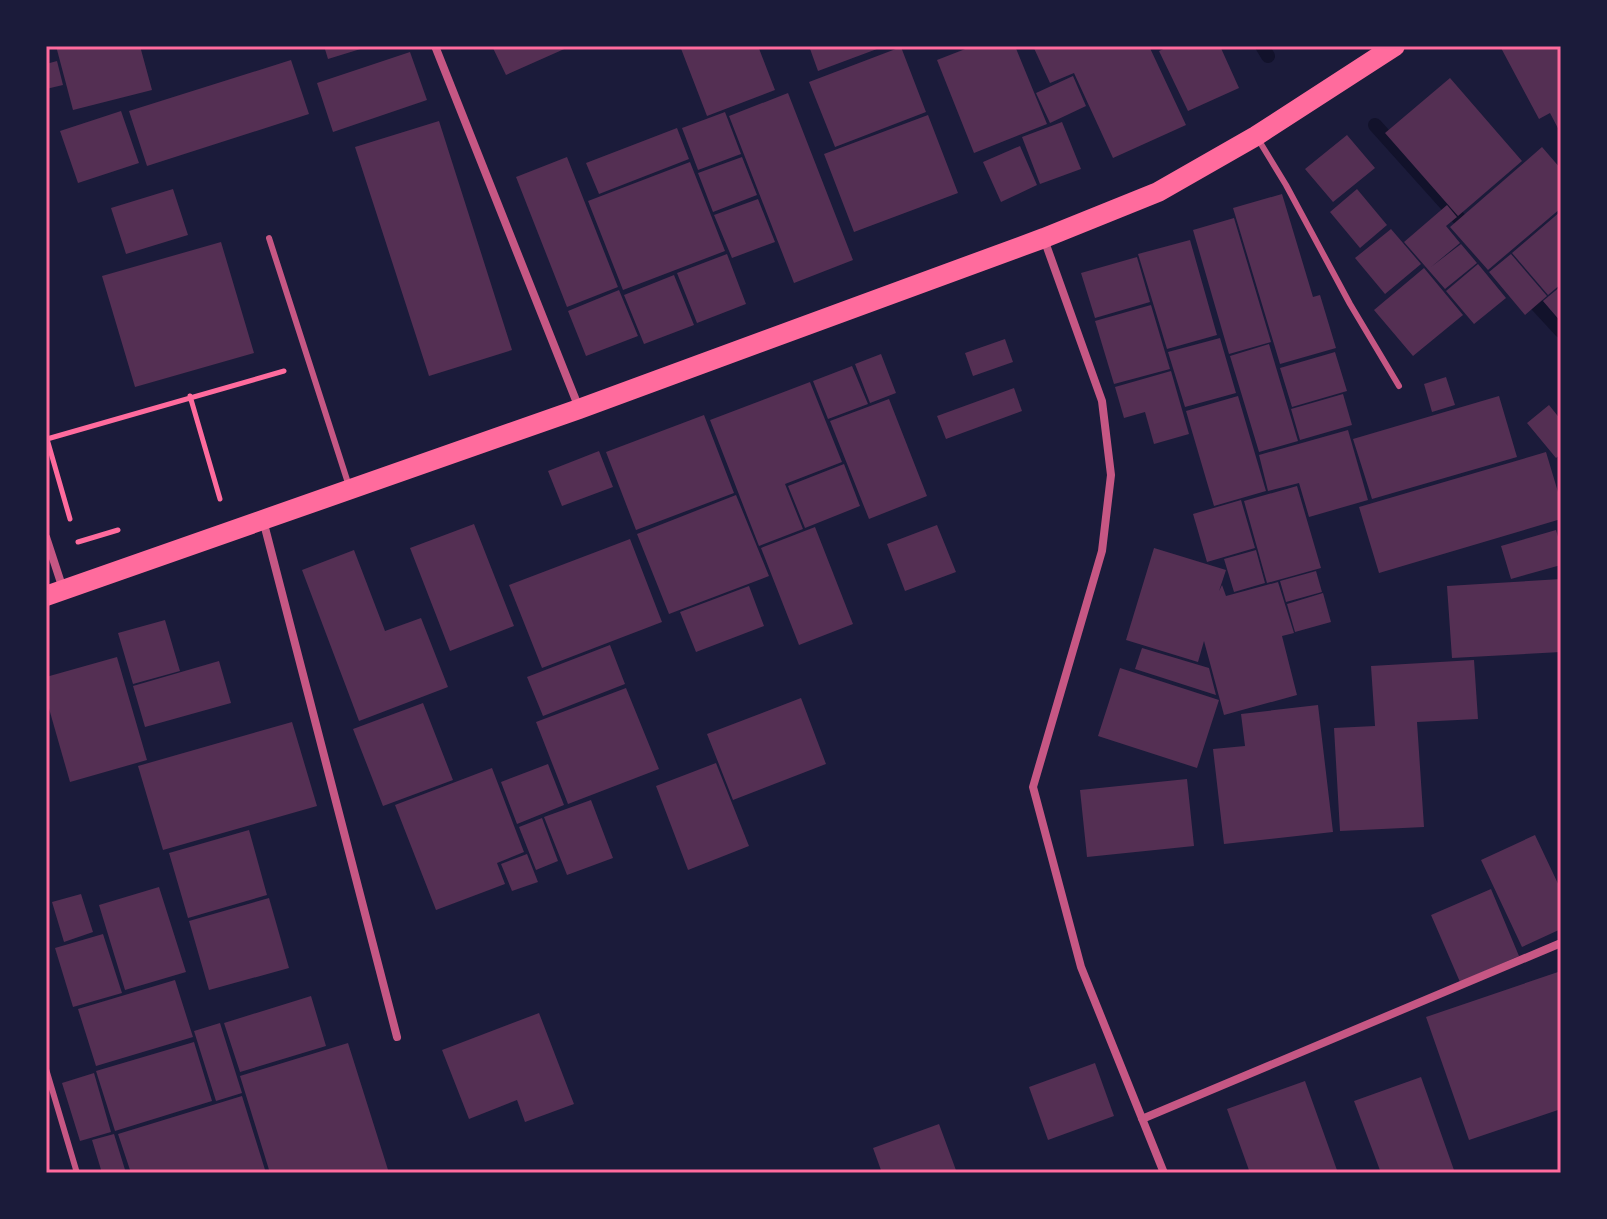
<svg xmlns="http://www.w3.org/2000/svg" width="1607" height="1219" font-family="'Roboto Serif',serif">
	<rect width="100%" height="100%" fill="#1b1b3a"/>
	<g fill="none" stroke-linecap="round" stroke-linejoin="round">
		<!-- stream -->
		<path stroke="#12122b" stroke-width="14" d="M1262 46 1268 56
			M1375 125 1472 233
			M1526 293 1561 331"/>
	</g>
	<!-- building -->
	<path fill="#542f53" d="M56 46H140L152 90 73 110Z
		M324 46H367V47L328 59Z
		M492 46H571L506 75Z
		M680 46H758L775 90 707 116Z
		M809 46H885L818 71Z
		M973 46H1015L1047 124 974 153 937 60Z
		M1033 46H1149L1186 125 1113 158 1074 73 1050 83Z
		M1170 46H1220L1239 88 1188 111 1159 51Z
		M1500 46H1561V134L1550 113 1539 119Z
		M901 47 926 112 835 147 809 82Z
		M410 52 427 100 333 132 317 83Z
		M291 60 309 114 147 166 129 111Z
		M57 61 63 85 46 89V64Z
		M1073 76 1086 106 1050 123 1036 93Z
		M1450 78 1522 161 1458 216 1385 133Z
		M788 93 853 260 794 283 729 116Z
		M121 111 139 163 78 183 60 131Z
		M725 112 741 154 698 170 682 128Z
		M928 115 958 193 854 232 824 154Z
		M439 121 512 350 429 376 355 147Z
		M1062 122 1081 169 1040 184 1022 137Z
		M677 128 689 159 599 194 586 163Z
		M1347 135 1375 168 1333 202 1305 169Z
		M1020 146 1037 185 1001 202 983 162Z
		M1542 147 1561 169V208L1488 270 1450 227Z
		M567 157 618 287 567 307 516 177Z
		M742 157 757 195 713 212 698 173Z
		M690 162 725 251 623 290 588 201Z
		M173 189 188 235 126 254 111 208Z
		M1357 189 1387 225 1360 248 1330 212Z
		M1282 194 1313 297 1320 295 1336 348 1280 364 1233 208Z
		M758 199 775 242 732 258 714 215Z
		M1447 205 1457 217 1446 226 1460 243 1431 267 1461 244 1477 263 1445 289 1404 242Z
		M1561 211V284L1548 295 1512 253Z
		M1234 218 1271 342 1229 354 1193 230Z
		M1391 229 1421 264 1385 294 1355 258Z
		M1190 240 1217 335 1167 349 1138 254Z
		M221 242 254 353 135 387 102 276Z
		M727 254 746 304 697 323 677 273Z
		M1511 254 1547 296 1525 315 1489 272Z
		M1137 257 1150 302 1095 318 1081 273Z
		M1478 264 1506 298 1474 324 1446 291Z
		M1424 268 1463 315 1413 356 1374 310Z
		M674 275 694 325 644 344 624 295Z
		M1561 286V322L1543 301Z
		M619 290 638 336 586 356 568 311Z
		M1151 305 1170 369 1114 384 1095 321Z
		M1220 338 1236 393 1185 407 1168 352Z
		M1005 339 1013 362 973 376 965 353Z
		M1269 344 1298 441 1259 452 1230 356Z
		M1335 352 1347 391 1292 407 1280 368Z
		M881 354 896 393 870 403 855 364Z
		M852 366 868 404 828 419 813 381Z
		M1171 371 1189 434 1154 444 1145 412 1124 418 1115 387Z
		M1446 377 1455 405 1432 412 1424 384Z
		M810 382 842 462 785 484 803 529 759 546 710 420Z
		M1014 388 1022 411 946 439 937 416Z
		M1343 394 1352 425 1300 440 1291 409Z
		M1238 396 1266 491 1214 506 1186 411Z
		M1499 396 1517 457 1372 499 1353 439Z
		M889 399 927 496 869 519 830 421Z
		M1549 405 1561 420V454L1556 458 1527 423Z
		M704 415 734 493 636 530 606 452Z
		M1348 430 1368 500 1309 517 1299 483 1268 491 1259 455Z
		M599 451 613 487 562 506 548 471Z
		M1546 452 1561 502V519L1379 573 1359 507Z
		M844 464 860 506 805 528 788 486Z
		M1297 486 1321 568 1267 583 1244 501Z
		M736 495 769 576 669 614 637 534Z
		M1241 500 1255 548 1207 562 1193 514Z
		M474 524 514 626 450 651 410 548Z
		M937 525 956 572 905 591 887 544Z
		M815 527 853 624 799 645 761 548Z
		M1556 530 1561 547V565L1511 579 1501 546Z
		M630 539 662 622 542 668 509 585Z
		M1154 548 1226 570 1219 591 1222 585 1226 596 1278 582 1294 633 1282 636 1297 695 1224 715 1204 641 1198 662 1126 640Z
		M354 550 385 631 421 618 448 687 359 721 302 570Z
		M1256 550 1265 583 1234 592 1224 559Z
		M1316 571 1322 592 1286 602 1280 581Z
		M1561 579V652L1452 658 1447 586Z
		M749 586 764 626 696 652 680 612Z
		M1323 593 1331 622 1295 632 1287 604Z
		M165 620 180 671 133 684 118 633Z
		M610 645 625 684 543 716 527 677Z
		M1142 648 1209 668 1216 695 1135 669Z
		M117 657 147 760 70 782 46 698V677Z
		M1474 660 1478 719 1417 722 1424 827 1340 831 1334 728 1375 726 1371 666Z
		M219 661 231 703 145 727 133 686Z
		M1120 668 1219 700 1197 768 1098 736Z
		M626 688 659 769 568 804 536 722Z
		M801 698 826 764 733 800 707 734Z
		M423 703 453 780 383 806 353 729Z
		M1318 705 1333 832 1224 844 1213 749 1245 746 1241 714Z
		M292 722 317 806 163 850 138 766Z
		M716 763 749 846 688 870 656 786Z
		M548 764 564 805 517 824 501 782Z
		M492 768 524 852 497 863 505 884 436 910 395 805Z
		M1187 779 1194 846 1087 857 1080 790Z
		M591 800 613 858 567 875 544 817Z
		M542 818 558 861 536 870 519 827Z
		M249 830 267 895 188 918 169 853Z
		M1535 835 1561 890V929L1522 947 1481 860Z
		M527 854 538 882 512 891 501 864Z
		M159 887 186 972 125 990 99 905Z
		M1491 889 1519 956 1460 982 1431 915Z
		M81 894 93 932 64 942 52 902Z
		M269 898 289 968 209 990 189 921Z
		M103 934 122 993 73 1007 55 948Z
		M1561 971V1109L1469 1140 1426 1017Z
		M175 980 193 1037 96 1066 78 1009Z
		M311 996 326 1046 240 1072 224 1023Z
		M539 1013 574 1104 525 1122 517 1100 469 1119 442 1050Z
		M220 1023 242 1093 216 1101 194 1031Z
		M194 1042 212 1101 115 1131 96 1071Z
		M348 1043 389 1173H270L240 1076Z
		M1095 1063 1114 1116 1048 1140 1029 1087Z
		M94 1073 111 1132 80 1141 62 1083Z
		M1421 1077 1455 1173H1381L1354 1101Z
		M1305 1081 1338 1173H1250L1227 1109Z
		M242 1096 266 1173H131L118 1134Z
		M939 1124 957 1173H882L873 1148Z
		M114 1134 126 1173H102L92 1140Z"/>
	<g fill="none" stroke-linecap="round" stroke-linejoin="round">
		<!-- path -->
		<path stroke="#ff6b9d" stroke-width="5" d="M190 396 220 499
			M70 519 47 439 284 371
			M78 542 118 530"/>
		<!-- service -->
		<path stroke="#c65784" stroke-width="6" d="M1258 139 1286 185 1350 304 1399 386
			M269 238 349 486
			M46 1069 77 1173"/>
		<!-- minor -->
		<path stroke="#c65784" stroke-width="8" d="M435 46 579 408
			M1044 239 1102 401 1111 475 1102 551 1033 787 1081 967 1164 1173
			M263 520 397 1037
			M46 537 63 589
			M1142 1119 1561 943"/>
		<!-- primary -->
		<path stroke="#ff6b9d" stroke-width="20" d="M46 596 579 409 1044 238 1158 192 1256 136 1395 46"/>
	</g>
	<!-- border -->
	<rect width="1607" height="1219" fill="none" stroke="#1b1b3a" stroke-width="96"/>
	<rect x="48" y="48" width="1511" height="1123" fill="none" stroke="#ff6b9d" stroke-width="3"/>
</svg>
